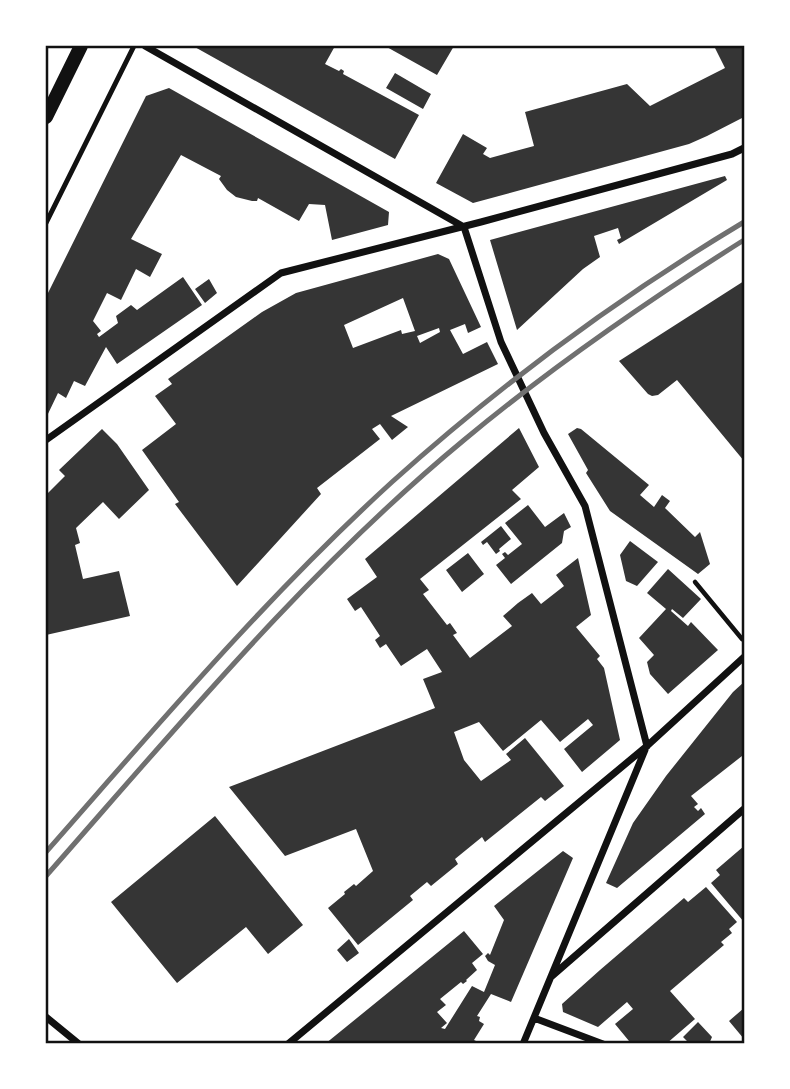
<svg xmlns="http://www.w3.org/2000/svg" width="790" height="1089" font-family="Manrope,sans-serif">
	<rect width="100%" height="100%" fill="#fff"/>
	<!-- building -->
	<path fill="#353535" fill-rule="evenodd" d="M193 46H335L325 64 339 71 341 69 344 71 343 74 419 115 395 159Z
		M385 46H454L437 75Z
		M714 46H744V117L707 136 689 144 473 203 436 183 463 134 487 148 483 154 490 158 534 146 525 112 627 84 650 106 725 68Z
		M395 73 431 94 423 109 386 88Z
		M169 88 389 212 388 225 332 240 325 205 309 204 299 221 258 198 257 201H252L236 197 227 190 219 179 221 176 181 155 131 239 162 254 150 277 136 269 121 300 107 293 93 321 101 331 97 334 99 337 118 323 116 316 131 305 137 310 183 277 202 305 117 364 106 347 85 386 74 381 66 398 58 393 46 418V297L146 96Z
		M725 176 727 180 619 244 617 240 621 238 618 228 594 236 600 257 583 269 517 330 490 240Z
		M438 254 449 259 481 327 468 333 465 324 450 330 463 354 487 342 498 364 391 416 408 427 392 440 380 424 372 429 380 439 317 488 321 494 237 586 175 504 179 502 142 450 176 424 155 396 172 384 168 379 262 312 296 293ZM403 298 415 331 402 334 401 330 353 348 344 325ZM439 328 440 332 420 343 417 336Z
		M209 279 217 293 205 303 195 289Z
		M744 281V461L677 380 658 395 652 396 648 394 619 361Z
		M519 428 539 467 512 490 521 499 420 579 429 590 423 594 447 625 450 623 457 633 453 635 470 658 512 626 503 616 518 603 532 593 541 604 564 586 556 575 578 558 591 615 576 627 600 656 597 659 604 668 620 740 582 772 564 749 593 725 588 719 560 742 541 720 503 751 479 722 454 732 464 760 481 781 511 760 506 754 525 738 564 786 545 801 541 797 485 842 482 837 455 859 458 864 431 886 427 882 410 896 413 900 358 945 328 908 345 894 344 892 354 884 356 886 373 871 356 829 285 856 229 787 435 708 423 679 442 672 427 649 401 666 386 644 380 648 375 640 380 636 361 607 355 611 347 599 377 577 365 559Z
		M577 428 581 429 649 485 640 495 654 507 662 495 670 501 665 508 695 537 700 532 710 564 698 574 610 511 586 473 588 470 568 434Z
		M102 429 117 444 149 490 119 519 103 502 76 528 80 543 75 545 83 579 119 571 130 616 46 635V495L65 476 59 470Z
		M528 505 545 527 564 513 571 527 564 531 562 543 511 584 496 565 505 558 502 554 505 552 508 555 522 544 505 523Z
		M501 526 511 539 499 549 500 551 496 554 487 542 483 545 481 542Z
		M630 541 658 562 637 586 626 581 620 555Z
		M468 553 484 574 462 592 446 570Z
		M668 569 701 599 683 618 672 609 671 611 688 626 691 622 718 650 668 694 650 674 647 662 654 655 639 638 666 609 647 593Z
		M744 682V760L742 756 691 796 698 804 694 807 698 811 701 808 705 814 617 888 606 883 633 823 666 776 733 692Z
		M215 816 303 925 268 954 246 927 177 983 111 902Z
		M744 846V922L711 883 720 875 716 870Z
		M563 851 573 858 511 1002 491 994 477 1016 480 1017 479 1021 484 1024 474 1040 482 1044H325L464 931 483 954 472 963 477 970 466 980 467 981 463 984 461 982 440 999 446 1005 437 1012 447 1023 441 1028 445 1029 472 986 484 992 495 965 488 961 485 956 488 953 490 955 504 920 494 906Z
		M706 887 737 922 729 929 732 933 721 942 724 945 670 991 695 1019 666 1044H635L629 1041 615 1024 633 1009 627 1002 598 1027 563 1012 562 1004 600 970 684 898 688 902Z
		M349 939 359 953 347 962 337 950Z
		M744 1008V1039L729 1021Z
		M698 1022 712 1037 709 1044H690L683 1037Z"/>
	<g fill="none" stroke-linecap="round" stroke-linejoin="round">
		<!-- path -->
		<path stroke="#111" stroke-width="4.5" d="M695 582 742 639"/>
		<!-- service -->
		<path stroke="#111" stroke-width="5" d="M46 223 134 46"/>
		<!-- minor -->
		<path stroke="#111" stroke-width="7" d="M145 46 464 227
			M464 227 501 342 544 433 585 506 647 746
			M46 440 281 273 481 222 732 154 744 148
			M552 976 744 809
			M46 1017 79 1044
			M534 1018 603 1044
			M288 1044 647 746 744 657
			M523 1044 645 750"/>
		<!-- secondary -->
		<path stroke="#111" stroke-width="14" d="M46 117 81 46"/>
		<!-- rail -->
		<path stroke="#707070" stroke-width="5" d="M46 852C157 726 267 596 392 482 501 384 619 297 744 222
			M46 876C179 725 309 568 464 440 553 366 647 301 744 240"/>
	</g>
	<!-- border -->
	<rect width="790" height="1089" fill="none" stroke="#ffffff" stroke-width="94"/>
	<rect x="47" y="47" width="696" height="995" fill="none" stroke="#111" stroke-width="2.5"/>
</svg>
